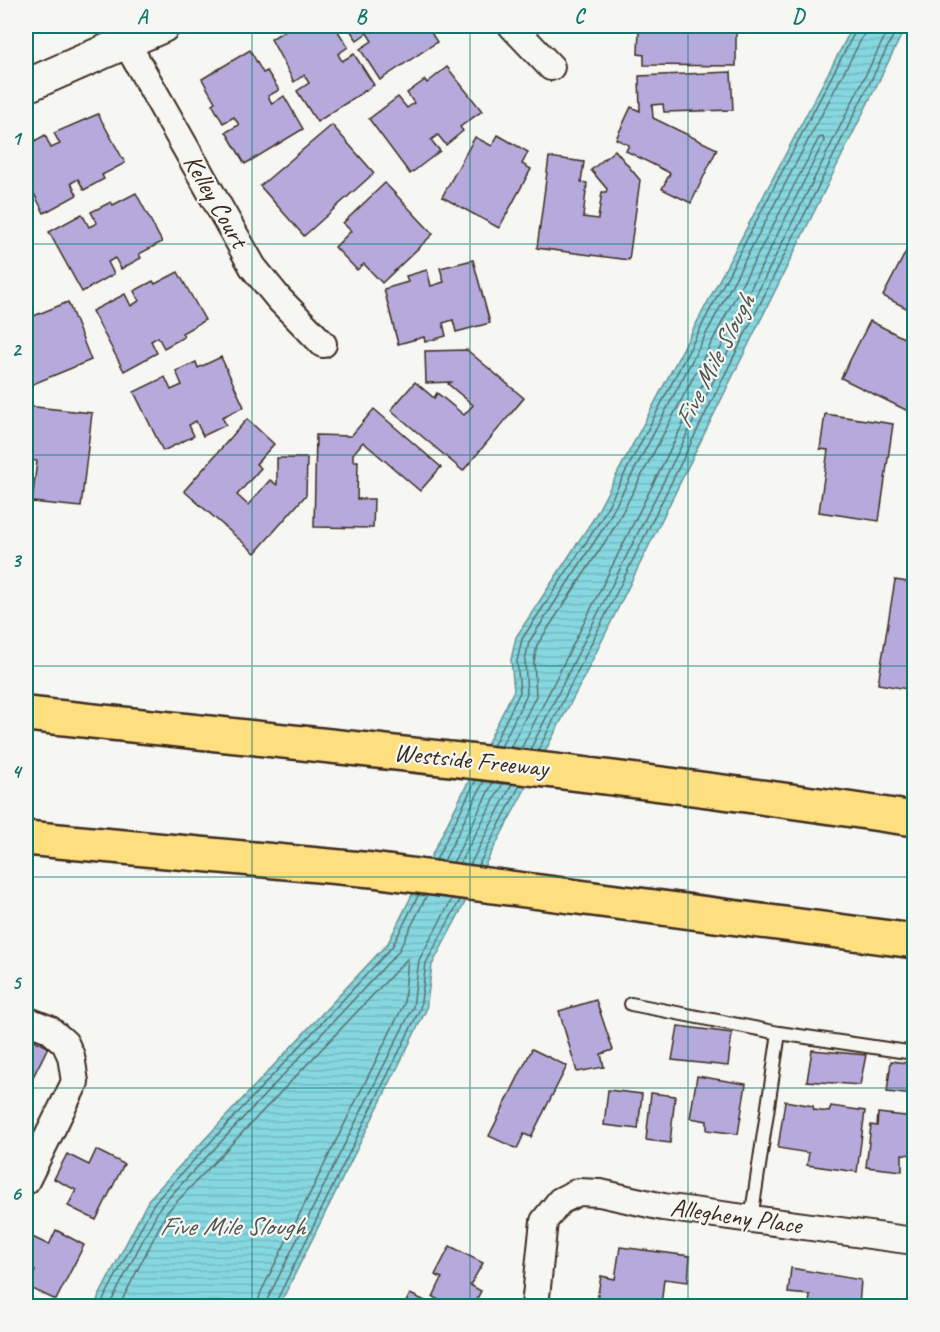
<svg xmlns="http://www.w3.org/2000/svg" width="940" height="1332" font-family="Caveat,sans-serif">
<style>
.water{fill:url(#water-rules);stroke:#689292;stroke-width:1.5}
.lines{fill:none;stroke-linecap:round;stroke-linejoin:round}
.shore{stroke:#596f6c;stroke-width:1.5}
.building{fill:#b5aadb;stroke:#3b2a1e;stroke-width:1.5}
.service-casing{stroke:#3b2a1e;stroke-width:16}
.minor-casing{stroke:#3b2a1e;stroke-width:30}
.tertiary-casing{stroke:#3b2a1e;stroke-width:36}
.motorway-casing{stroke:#3b2a1e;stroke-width:38}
.service{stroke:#f6f6f2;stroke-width:12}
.minor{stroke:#f6f6f2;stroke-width:26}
.tertiary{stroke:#f6f6f2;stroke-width:32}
.motorway{stroke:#fedf80;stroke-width:33}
.grid{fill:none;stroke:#0f766e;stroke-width:1.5;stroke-opacity:0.55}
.labels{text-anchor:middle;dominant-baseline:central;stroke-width:4.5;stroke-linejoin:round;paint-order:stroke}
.street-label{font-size:26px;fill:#3b2a1e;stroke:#f6f6f2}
.water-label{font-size:27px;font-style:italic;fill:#4e554e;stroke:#f6f6f2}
.neatline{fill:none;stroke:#0f766e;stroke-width:2}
.grid-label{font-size:20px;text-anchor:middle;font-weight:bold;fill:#0f766e}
</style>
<defs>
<pattern id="water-rules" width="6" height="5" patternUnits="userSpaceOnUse" patternTransform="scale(1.5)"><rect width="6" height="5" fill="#86d7e0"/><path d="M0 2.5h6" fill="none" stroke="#75b9c0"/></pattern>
</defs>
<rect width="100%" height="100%" fill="#f6f6f2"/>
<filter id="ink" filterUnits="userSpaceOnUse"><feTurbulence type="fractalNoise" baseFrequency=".0167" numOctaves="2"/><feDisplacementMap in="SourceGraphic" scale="12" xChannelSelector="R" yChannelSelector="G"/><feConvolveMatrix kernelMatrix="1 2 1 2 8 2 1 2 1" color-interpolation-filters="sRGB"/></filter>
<g filter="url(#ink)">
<polygon class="water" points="853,26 904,26 903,32 579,687 432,965 426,1010 279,1306 94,1306 149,1199 388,943 514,690 511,660 516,637 594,518"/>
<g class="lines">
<g class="shore">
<polyline points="493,746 520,692 517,661 522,639 600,521 858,26"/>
<polyline points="501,747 527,694 525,661 529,642 606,524 864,34 865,26"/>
<polyline points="510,748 536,696 534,662 537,645 614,528 819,138 823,137 824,141 521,749"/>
<polyline points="530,750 890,26"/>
<polyline points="538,751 898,26"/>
<polyline points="436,860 476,780"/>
<polyline points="444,861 484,781"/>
<polyline points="453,863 493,782"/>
<polyline points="460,863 503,783"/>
<polyline points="470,865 512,784"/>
<polyline points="478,866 520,785"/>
<polyline points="100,1306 154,1203 392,947 419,894"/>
<polyline points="109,1306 160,1207 398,952 427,895"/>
<polyline points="119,1306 167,1212 408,958 404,1004 260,1294 258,1306"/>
<polyline points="267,1306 268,1298 413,1007 419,960 452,899"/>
<polyline points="274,1306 420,1009 426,963 460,900"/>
</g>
</g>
<g class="building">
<polygon points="292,26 329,26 332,31 336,28 348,47 338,54 342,61 354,54 374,85 317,122 297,91 309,83 304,75 294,82 271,39"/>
<polygon points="347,26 427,26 437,42 380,80 360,49 372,41 367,33 357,40"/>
<polygon points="664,26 736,26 736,66 644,65 644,55 638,54 639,28 664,29"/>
<polygon points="250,50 263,73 267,71 279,90 268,96 272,104 284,96 303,129 245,164 226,132 239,125 234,117 223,123 212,104 215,102 202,79"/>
<polygon points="447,67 482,111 460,127 463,131 446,145 438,135 431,140 440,151 410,174 369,119 398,97 407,108 414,103 407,93 425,80 427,83"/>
<polygon points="731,72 733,110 664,112 663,104 652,105 653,118 717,149 691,203 662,189 670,173 626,151 629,145 616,139 631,107 640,111 639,76"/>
<polygon points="98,114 125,163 102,175 104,179 84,190 78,179 71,183 77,195 44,213 26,178 26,146 45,135 51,148 60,144 54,133"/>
<polygon points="332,125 374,173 304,236 260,186"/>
<polygon points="498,135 528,152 522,164 531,169 499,228 442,197 475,137 492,146"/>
<polygon points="615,150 640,180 629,260 537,248 549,157 584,162 581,182 587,183 583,217 598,219 602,192 606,192 607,189 591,170"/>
<polygon points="385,183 433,234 382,283 364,264 357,270 335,247 351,231 343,223"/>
<polygon points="136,193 162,242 139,254 141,258 121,269 115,258 108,262 114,274 82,292 49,232 82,214 89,227 97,223 91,212 111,202 113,205"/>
<polygon points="912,240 914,241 914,312 883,296"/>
<polygon points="473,260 490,323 456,332 453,320 443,323 446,336 425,342 424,337 398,344 384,289 408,282 406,276 427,270 431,286 444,282 440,268"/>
<polygon points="26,268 32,290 26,292"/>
<polygon points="178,272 205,320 182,333 184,337 164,348 158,337 151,341 157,353 124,371 92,311 125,294 131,306 139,301 134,291 153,281 155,284"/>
<polygon points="68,302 91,360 26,387 26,319"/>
<polygon points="870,321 914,343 914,414 841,378"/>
<polygon points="467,350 524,398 463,471 391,410 415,382 434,398 437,393 464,415 473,405 448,384 451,382 426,383 425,351"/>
<polygon points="221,357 244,407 222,417 226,425 203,436 196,421 189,425 194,436 163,451 134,392 165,377 171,390 182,385 176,371 196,362 198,368"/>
<polygon points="26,406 92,413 81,507 32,502 37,461 26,459"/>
<polygon points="374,409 441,467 420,491 363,442 353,454 353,461 358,461 357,499 374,499 373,528 314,527 316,435 351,436"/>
<polygon points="825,414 893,424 879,521 819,512 828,450 820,449"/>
<polygon points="247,419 274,444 256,464 261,468 237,495 248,505 270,480 277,485 277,458 307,458 306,495 255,553 184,491"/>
<polygon points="26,508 31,562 26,563"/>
<polygon points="895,580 914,583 914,677 909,677 907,689 878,684"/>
<polygon points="596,1000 613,1050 601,1054 604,1067 577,1072 559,1011"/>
<polygon points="678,1026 732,1033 728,1066 672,1060"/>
<polygon points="26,1036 48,1047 26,1091"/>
<polygon points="532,1049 567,1066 531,1137 524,1134 517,1149 489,1136"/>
<polygon points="812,1050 866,1055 860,1085 807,1081"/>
<polygon points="891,1061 914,1064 914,1095 887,1092"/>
<polygon points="697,1076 746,1084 738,1134 707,1130 707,1121 690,1118"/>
<polygon points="608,1090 642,1094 638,1129 604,1125"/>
<polygon points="651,1093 675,1096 670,1143 646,1140"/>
<polygon points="785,1101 813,1106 814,1110 829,1112 831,1106 865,1111 857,1172 807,1165 809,1153 778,1148"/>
<polygon points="878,1113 914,1117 914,1155 902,1154 902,1171 866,1167 871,1125 877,1126"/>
<polygon points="96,1150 124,1164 96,1220 68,1206 76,1190 54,1179 67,1154 89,1165"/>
<polygon points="56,1230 84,1245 56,1300 28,1287 35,1271 26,1266 26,1234 49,1245"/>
<polygon points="450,1246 483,1263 470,1285 481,1291 473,1306 442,1306 444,1303 433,1297 442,1278 435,1275"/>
<polygon points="620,1247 690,1256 688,1282 664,1279 661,1306 596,1306 601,1276 615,1279"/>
<polygon points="791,1268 861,1280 859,1306 809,1306 810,1295 788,1293"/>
<polygon points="410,1294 436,1306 404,1306"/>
</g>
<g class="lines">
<defs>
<g id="service">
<polyline points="631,1004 779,1033 914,1053"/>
<polyline points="751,1219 779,1033"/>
</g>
<g id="minor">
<polyline points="512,26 551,67"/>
<polyline points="127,44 253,267 279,299 323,344"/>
<polyline points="26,1020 49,1029 65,1043 71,1056 75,1082 26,1181"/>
<polyline points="535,1306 544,1221 560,1201 578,1192 600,1193 663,1207 914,1241"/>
</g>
<polyline id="tertiary" points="26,86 163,26"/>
<g id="motorway">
<path d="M 26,714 C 323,745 619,774 914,819"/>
<polyline points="26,838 372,870 914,941"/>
</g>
</defs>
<use href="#service" class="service-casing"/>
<use href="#minor" class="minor-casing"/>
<use href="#tertiary" class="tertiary-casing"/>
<use href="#motorway" class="motorway-casing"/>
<use href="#service" class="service"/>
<use href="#minor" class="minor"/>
<use href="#tertiary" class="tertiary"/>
<use href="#motorway" class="motorway"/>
</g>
</g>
<path class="grid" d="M 252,26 L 252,1306M 470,26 L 470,1306M 688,26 L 688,1306M 26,244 L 914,244M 26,455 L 914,455M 26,666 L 914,666M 26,877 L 914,877M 26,1088 L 914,1088"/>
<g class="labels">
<g class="street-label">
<text transform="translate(216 201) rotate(60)">Kelley Court</text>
<text transform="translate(471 760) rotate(6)">Westside Freeway</text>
<text transform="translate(736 1216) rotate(8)">Allegheny Place</text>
</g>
<g class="water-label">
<text transform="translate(714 361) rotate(-63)">Five Mile Slough</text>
<text x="232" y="1226">Five Mile Slough</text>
</g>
</g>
<rect width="940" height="1332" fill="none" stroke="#f6f6f2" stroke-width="66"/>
<rect x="33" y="33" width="874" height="1266" class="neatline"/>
<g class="grid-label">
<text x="142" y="23">A</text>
<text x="361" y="23">B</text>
<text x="579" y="23">C</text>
<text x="798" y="23">D</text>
<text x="16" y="145">1</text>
<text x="16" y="356">2</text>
<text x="16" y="567">3</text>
<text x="16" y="778">4</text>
<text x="16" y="989">5</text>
<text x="16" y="1200">6</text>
</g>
</svg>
